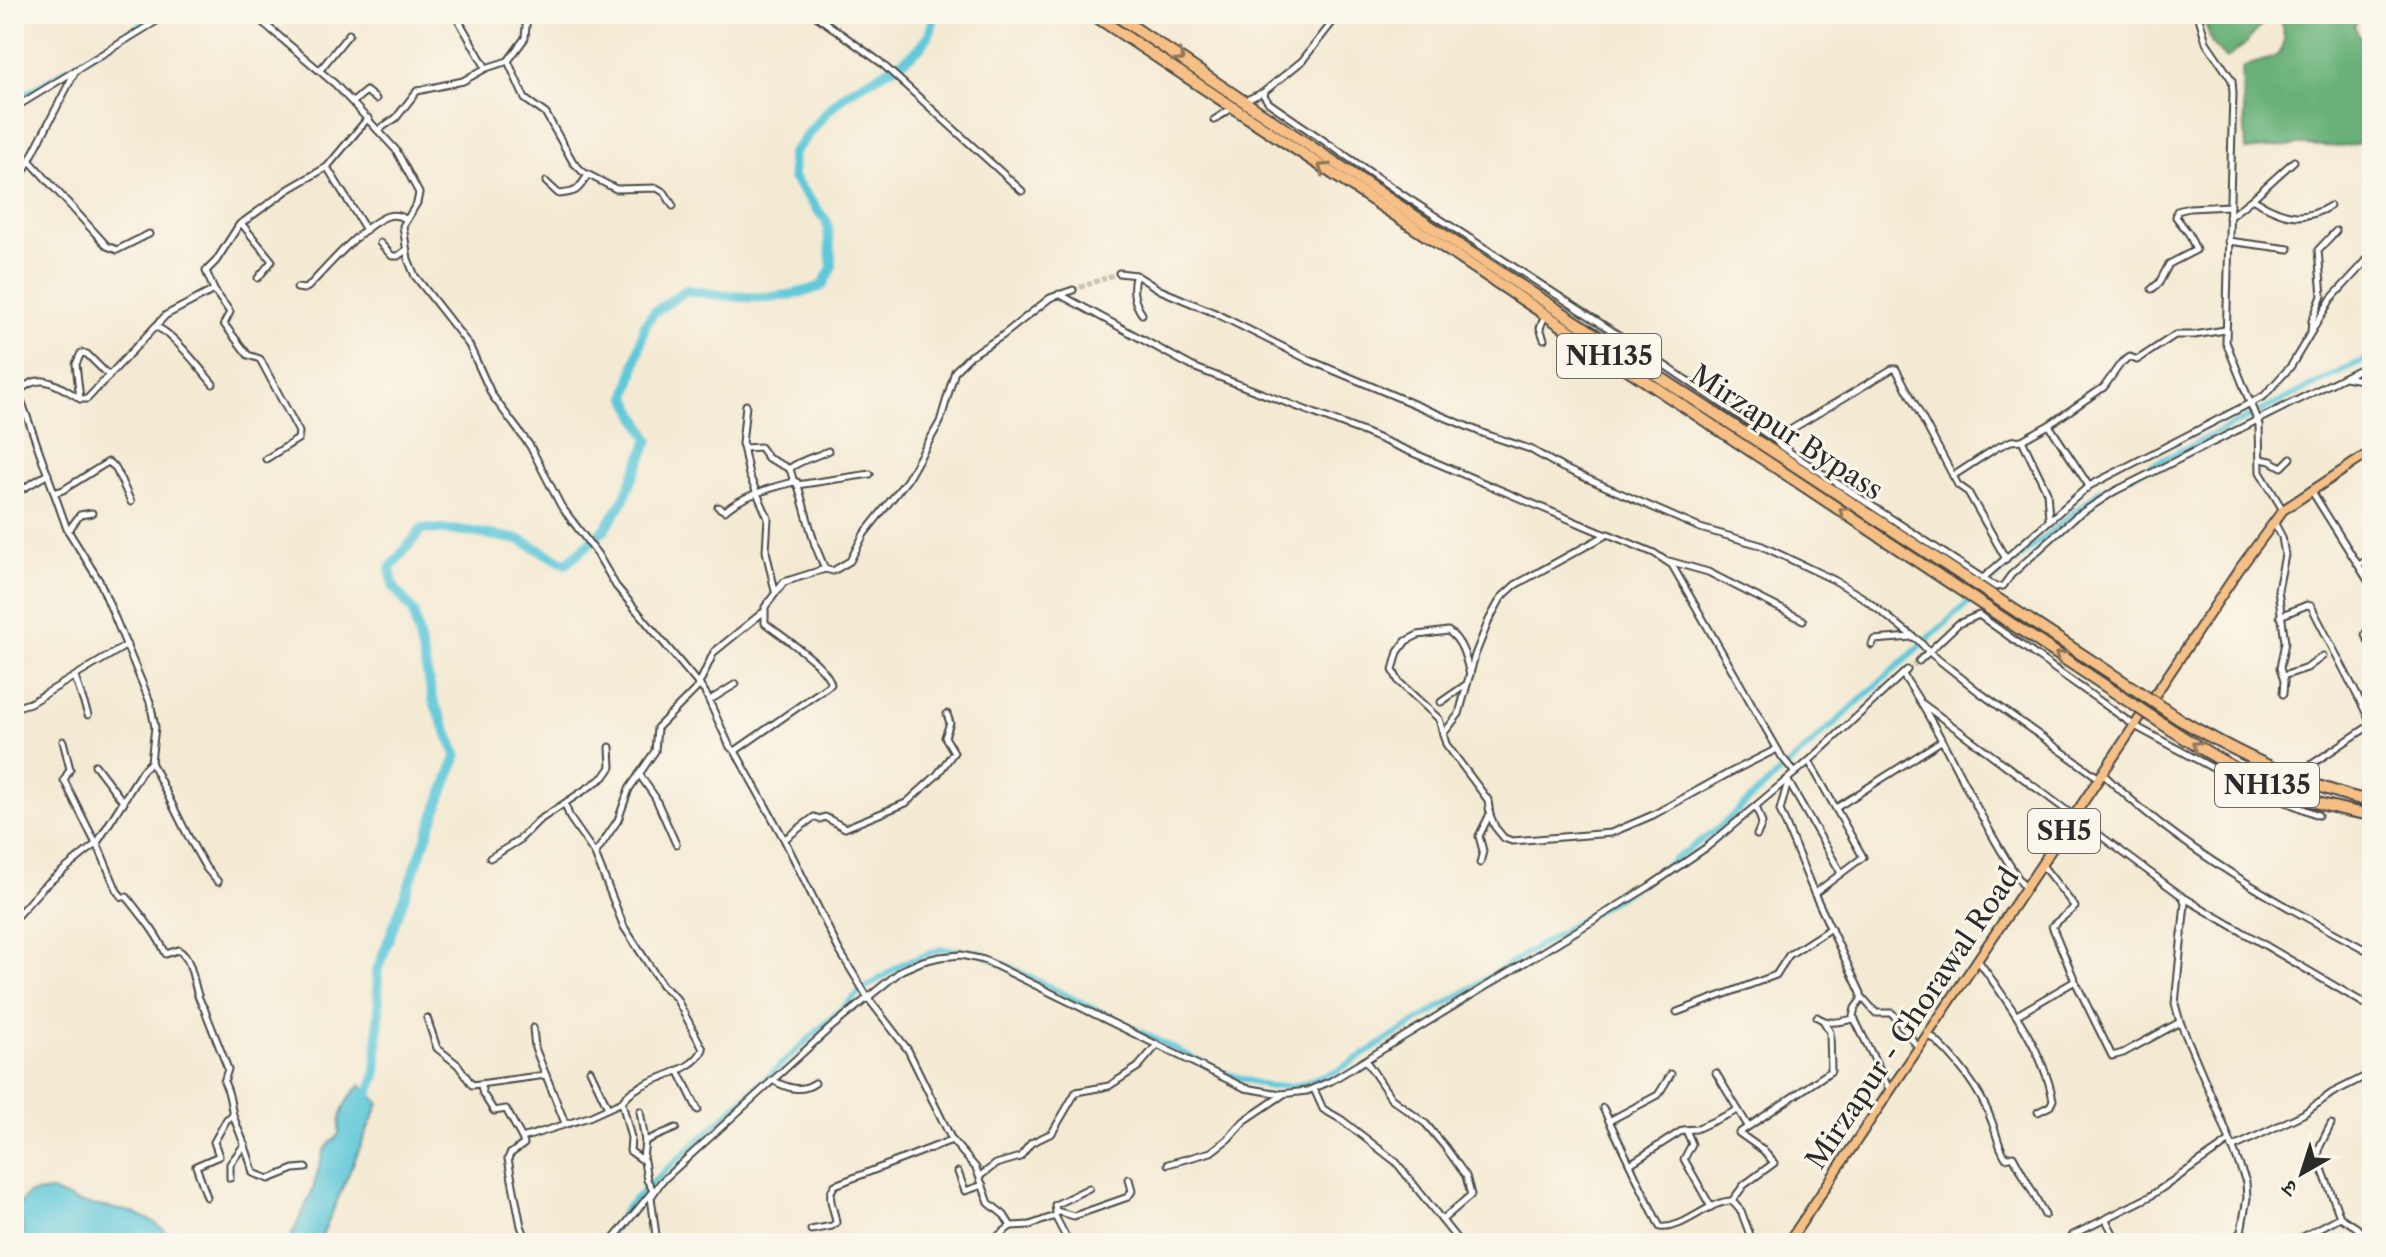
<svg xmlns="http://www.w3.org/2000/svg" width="2386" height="1257" font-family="'Libre Caslon Text','Noto Serif Devanagari',serif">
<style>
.forest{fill:#67b178;stroke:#496e52;stroke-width:2}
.water{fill:#5ec8d9;stroke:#447a82;stroke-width:2}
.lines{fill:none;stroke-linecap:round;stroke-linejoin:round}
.canal{stroke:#5ec8d9;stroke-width:6}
.river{stroke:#5ec8d9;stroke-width:10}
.street-tunnel{stroke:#ccc4b1;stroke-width:5;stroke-dasharray:5 2.5;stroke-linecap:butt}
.street-casing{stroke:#494844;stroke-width:9}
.primary-casing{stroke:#494844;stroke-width:12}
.highway-casing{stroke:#494844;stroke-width:14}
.street{stroke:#fff;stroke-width:5}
.primary{stroke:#f5bf86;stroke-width:8}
.highway{stroke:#f5bf86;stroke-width:10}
.highway-bridge-casing{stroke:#494844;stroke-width:14;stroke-linecap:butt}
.highway-bridge{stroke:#f5bf86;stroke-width:10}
.oneway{stroke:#907558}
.labels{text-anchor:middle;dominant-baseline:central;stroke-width:6;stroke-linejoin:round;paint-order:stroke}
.shield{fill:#fbf7ec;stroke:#696865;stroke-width:2}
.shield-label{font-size:26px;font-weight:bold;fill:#2b2b2b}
.street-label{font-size:28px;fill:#2b2b2b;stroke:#fbf7ec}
</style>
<rect width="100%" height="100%" fill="#fbf7ec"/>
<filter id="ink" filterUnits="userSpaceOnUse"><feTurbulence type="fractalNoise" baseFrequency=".0125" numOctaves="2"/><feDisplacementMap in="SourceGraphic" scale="16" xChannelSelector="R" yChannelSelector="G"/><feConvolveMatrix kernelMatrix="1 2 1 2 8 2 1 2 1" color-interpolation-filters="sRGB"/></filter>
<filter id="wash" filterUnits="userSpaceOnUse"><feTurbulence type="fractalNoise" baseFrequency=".006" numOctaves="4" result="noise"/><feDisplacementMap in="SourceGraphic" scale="32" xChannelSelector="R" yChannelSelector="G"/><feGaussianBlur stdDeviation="1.8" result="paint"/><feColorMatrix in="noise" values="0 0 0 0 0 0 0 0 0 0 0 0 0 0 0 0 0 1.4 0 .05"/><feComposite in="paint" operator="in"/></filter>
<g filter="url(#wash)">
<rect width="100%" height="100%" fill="#f4ead3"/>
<g class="forest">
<polygon points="2202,14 2272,14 2244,45 2226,59 2212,44"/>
<path d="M 2273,14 L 2363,14 L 2354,26 L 2372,59 L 2372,136 C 2351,153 2322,144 2298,145 C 2281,146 2263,148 2246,150 L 2242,69 C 2256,58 2286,64 2284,37 C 2283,27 2281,20 2273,14 Z"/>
</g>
<g class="water">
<path d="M 361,1085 L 379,1103 L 319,1243 L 288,1243 L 312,1192 L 324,1150 L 339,1134 C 339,1112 345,1100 361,1085 Z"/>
<polygon points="51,1191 77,1202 131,1212 152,1221 182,1243 20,1243 24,1228 16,1209 28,1194"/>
</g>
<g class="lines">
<g class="canal">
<polyline points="14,101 159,14"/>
<polyline points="605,1243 626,1207 861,991 902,964 941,949 979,952 1219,1071 1269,1087 1298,1085 1337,1071 1647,879 1716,830 2000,574 2098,492 2372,356"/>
</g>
<path class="river" d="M 364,1106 L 376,1075 L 379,1007 L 377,971 L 457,755 L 433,700 L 413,611 L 393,586 L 390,568 L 422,529 L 466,531 L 521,540 L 566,564 L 605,529 L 622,503 L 649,440 L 627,397 L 645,325 L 654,312 L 687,290 C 733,298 778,303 822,286 L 832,267 L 827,222 L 793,178 L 792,154 C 807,137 820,117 837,102 C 864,74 935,62 933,14"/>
</g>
</g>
<g filter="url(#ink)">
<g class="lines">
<g class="street-tunnel">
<polyline points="1073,290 1119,273"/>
<polyline points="1907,670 1919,661"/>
</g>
<defs>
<g id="street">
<polyline points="253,14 335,84 396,150 419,193 417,203 403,226 408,259 415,276 469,345 492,395 530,446 561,506 598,555 616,586 705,692 730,747 735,751 784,839 839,950 868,998 908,1050 952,1140 976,1168 989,1203 1004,1215 1011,1226 1030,1225 1055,1216 1069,1243"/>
<polyline points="455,14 486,68"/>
<polyline points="1339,14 1302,61 1265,91 1264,96 1269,103 1400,193 1651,356 1775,440"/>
<polyline points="2198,14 2206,42 2232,80 2233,93 2226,342 2259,425 2260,472 2283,510"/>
<polyline points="815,15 880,62 1022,191"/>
<polyline points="508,61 525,99 546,114 573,162 583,172 616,189 657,188 665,193 673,206"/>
<polyline points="320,70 349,34"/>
<polyline points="1244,101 1264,92"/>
<polyline points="353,102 366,91 376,99"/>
<polyline points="14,108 168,14"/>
<polyline points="1214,120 1232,108"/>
<polyline points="378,130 396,118 417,91 463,81 486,68 508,61 525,38 527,14"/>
<polyline points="29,160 107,246 117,250 149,234"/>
<polyline points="327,167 366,230"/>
<path d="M 546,182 L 559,194 C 578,192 577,191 588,175"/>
<polyline points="14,190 76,70"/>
<polyline points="2252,199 2294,161"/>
<path d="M 2229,217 L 2252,199 C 2280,215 2301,224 2330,206"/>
<polyline points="241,223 272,261 258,278"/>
<polyline points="2228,241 2289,249"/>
<polyline points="380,243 392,256 398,256 406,250"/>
<polyline points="1119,273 1136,275 1160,290 1215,313 1309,360 1485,434 1530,449 1563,468 1700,528 1760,545 1834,580 1862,597 1919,641 1929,652 1979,692 2099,778"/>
<path d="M 1136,275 C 1131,288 1134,303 1142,314"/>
<path d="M 297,288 L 304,289 L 308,287 C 326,268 365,223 388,216 C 395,214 400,216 406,219"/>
<polyline points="2152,289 2159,283 2169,264 2196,250 2189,234 2176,217 2177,211 2189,208 2230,206"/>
<polyline points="1059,294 1193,367 1366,433 1604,534"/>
<path d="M 155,327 C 171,330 201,370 213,384"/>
<polyline points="2311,332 2312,321 2322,296 2318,250 2336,231"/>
<polyline points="1544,339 1540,328 1545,315"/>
<polyline points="2345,377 2372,382"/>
<polyline points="14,380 67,529 100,582 150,702 155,727 151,762 142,771 97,843 43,887 14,919"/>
<path d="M 18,392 C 41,370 57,385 81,399 L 87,399 L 166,315 L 214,290"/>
<polyline points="80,399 76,364 81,353 87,354 109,376"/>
<polyline points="746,405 742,444 745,448 760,447 768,458 790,469 794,482 797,482 815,545 825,569"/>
<polyline points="14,421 26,414"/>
<polyline points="2049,425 2089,486"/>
<polyline points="2022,440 2047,492 2049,518"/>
<polyline points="743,446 749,475 768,518 766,551 775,591"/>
<polyline points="266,459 298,439 299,432 260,359 248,355 224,324 230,312 214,290 206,271 216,261 239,225 289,189 327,167 368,118"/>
<polyline points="2261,459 2271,461 2282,467 2291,458"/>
<path d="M 789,469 C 800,460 815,457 828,451"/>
<polyline points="1953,476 1996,448 2011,441 2022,440 2049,425 2104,387 2121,363 2130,357 2137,360 2175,335 2194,335 2225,330"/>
<polyline points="797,485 870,474"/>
<polyline points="2311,490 2372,587"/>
<polyline points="54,493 63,490 108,462 115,467 131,502"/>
<polyline points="14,494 48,474"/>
<path d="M 718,507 L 725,511 C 741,496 773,487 794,482"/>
<polyline points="2274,522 2282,537 2285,555 2278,590 2285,642 2280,668 2284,681 2283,694"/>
<polyline points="68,531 80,515 92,513"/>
<polyline points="2006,559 1968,492 1958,485 1896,369 1892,369 1775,439 1779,445 1996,587 2003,586 2011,575 2075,517 2115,491 2372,363"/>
<polyline points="1669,561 1708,572 1803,620"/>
<polyline points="2359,565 2372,557"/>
<polyline points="1982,579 2089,486 2264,396 2291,366 2331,299 2366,261 2372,247"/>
<polyline points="2280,616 2307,605 2311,606 2372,724"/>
<polyline points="2372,621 2365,635 2372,648"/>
<polyline points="1872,645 1874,640 1912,637"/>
<polyline points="1919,661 1958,624 1979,615 2135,726 2244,785 2318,815"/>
<path d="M 1470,675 C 1466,659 1463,641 1448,631 L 1418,635 L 1406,641 L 1398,652 L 1393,670 L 1399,682 L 1439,719 L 1446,744 L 1488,800 L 1490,815 L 1495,827 L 1504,838 L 1512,841 L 1611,833 L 1653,815 L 1729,773 L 1777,749"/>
<path d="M 1903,675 C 1949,743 1978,821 2025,888"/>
<polyline points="2283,676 2307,668 2323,656"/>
<polyline points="75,677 88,715"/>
<polyline points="699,684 714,652 762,613"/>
<polyline points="710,700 736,684"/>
<polyline points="1441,702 1467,684"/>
<polyline points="14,704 20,706 30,703 127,645"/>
<polyline points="1923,704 2183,897 2185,903 2175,1004 2180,1022 2223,1123 2246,1182 2247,1198 2241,1232 2257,1243"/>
<polyline points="1443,734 1459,714 1475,655 1489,620 1501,598 1515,585 1608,534 1654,553 1672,565 1782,757 1795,773"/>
<polyline points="63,741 70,769 64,780 96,844"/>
<path d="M 735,751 L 831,684 C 826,664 782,637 765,623 L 765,607 L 784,582 L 825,569 L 833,571 L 850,561 L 864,534 L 907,480 L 940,422 L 955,371 L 970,356 L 1002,336 L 1050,298 L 1073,290"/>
<polyline points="1809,761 1863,857 1815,893"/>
<polyline points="151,762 189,838 206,868 218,882"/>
<polyline points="95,765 124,803"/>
<polyline points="2309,766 2372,724"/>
<polyline points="639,774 655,797 676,844"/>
<path d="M 2103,774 C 2180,849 2277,903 2372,953"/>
<polyline points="1788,781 1841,873"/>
<polyline points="1788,782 1780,810 1814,893 1861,993 1861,1000 1855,1008 1853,1016 1889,1089"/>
<polyline points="565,804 570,818 595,854"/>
<polyline points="1756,806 1762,823 1757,835"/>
<polyline points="1836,808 1941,741"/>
<polyline points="785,839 814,817 820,819 825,817 845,828 906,803 937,775 954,752 945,737 950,723 947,714"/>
<path d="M 97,843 L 117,891 L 122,897 L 127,897 C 141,915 156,932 166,954 L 178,950 C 196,960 192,993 204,1008 L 228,1069 L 224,1082 C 231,1094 230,1106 234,1118 C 241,1137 249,1153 253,1173 L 269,1179 L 294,1169 L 306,1168"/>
<polyline points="490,858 518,841 538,821 604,777 611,767 610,747"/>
<polyline points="1480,863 1483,851 1479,836 1489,816"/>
<polyline points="2183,897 2372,1008"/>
<path d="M 1977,959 C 2007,1001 2043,1048 2053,1100 L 2050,1106 L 2038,1112"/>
<polyline points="2075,981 2112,1056 2123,1053 2180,1022"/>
<polyline points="1862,997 1876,1013 1892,1013 1918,1047"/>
<polyline points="1677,1012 1776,975 1789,955 1831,928"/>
<polyline points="2017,1015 2075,981 2052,926 2075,907 2042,865"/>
<path d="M 1817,1017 C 1831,1026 1840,1021 1855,1019"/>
<polyline points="427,1018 437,1048 458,1065 472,1085 546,1075"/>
<polyline points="533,1028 535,1048 565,1123"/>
<path d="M 1928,1034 C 1954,1055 1981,1090 1992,1122 C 1997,1135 1998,1146 2006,1158 L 2013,1156 L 2045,1215"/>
<polyline points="1366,1061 1391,1098 1426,1124 1446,1148 1466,1176 1471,1195 1442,1220"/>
<polyline points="590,1070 608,1108"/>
<polyline points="678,1070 698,1110"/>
<polyline points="1716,1073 1748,1126"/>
<path d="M 772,1080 C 787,1088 801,1093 815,1083"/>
<polyline points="481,1086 483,1094 494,1111 506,1109 522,1138"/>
<polyline points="1314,1089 1323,1109 1342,1120 1396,1162 1460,1243"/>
<path d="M 622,1102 C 638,1076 692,1077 703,1049 L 676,998 L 662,985 L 624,927 L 595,854 L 618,820 L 629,789 L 655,751 L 657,728 L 700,685"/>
<path d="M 1603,1108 L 1660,1227 C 1684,1230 1707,1201 1732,1201 L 1741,1211 L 1753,1243"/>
<polyline points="640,1111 645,1141 643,1158"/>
<polyline points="1609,1121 1658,1095 1671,1074"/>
<polyline points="2331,1124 2320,1146 2318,1158 2340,1217"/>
<polyline points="1686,1130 1692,1144 1684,1159 1711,1207"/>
<polyline points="645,1141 676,1128"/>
<polyline points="2232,1148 2303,1114 2332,1093 2372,1073"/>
<polyline points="1168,1164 1211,1152 1228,1139 1244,1121 1284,1094"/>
<polyline points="1630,1164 1683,1130 1696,1129 1738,1110"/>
<polyline points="958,1172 965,1191 983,1185"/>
<polyline points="980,1176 996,1164 1020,1157 1031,1143 1052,1133 1076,1092 1109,1086 1138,1067 1157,1045"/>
<polyline points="230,1178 230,1164 245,1144"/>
<polyline points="207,1197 196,1166 219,1156 214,1142 227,1119 233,1115"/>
<polyline points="1732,1201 1744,1185 1774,1163 1763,1150 1739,1133 1831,1071 1830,1032 1824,1022"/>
<polyline points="1056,1211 1074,1216 1128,1197 1132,1191 1129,1179"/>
<polyline points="1056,1213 1055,1205 1089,1188"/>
<polyline points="2106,1220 2118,1243"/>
<path d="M 811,1230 L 832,1226 L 836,1223 C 835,1209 825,1197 835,1185 L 952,1140"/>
<polyline points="528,1243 521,1226 508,1159 510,1154 524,1144 522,1138 589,1117 622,1102 631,1138 630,1151 644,1161 647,1180 653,1190"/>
<polyline points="610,1243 651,1193"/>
<polyline points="657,1243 651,1197 661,1182 829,1029 902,970 923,961 940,957 961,955 984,960 1245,1088 1281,1094 1307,1091 1331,1081 1650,886 1707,847 1809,761 1907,670"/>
<polyline points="1001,1243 999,1235 1011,1226"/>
<polyline points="2068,1243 2073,1235 2149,1197 2230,1141"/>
<polyline points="2230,1243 2241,1232"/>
<polyline points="2292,1243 2340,1217 2356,1227 2372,1243"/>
</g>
<polyline id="primary" points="1788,1243 2240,568 2283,510 2372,451"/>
<g id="highway">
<polyline points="1092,14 2125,699"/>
<polyline points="1114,14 1392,201 2133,688"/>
<path d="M 2179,719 C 2241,755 2302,785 2372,802"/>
<path d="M 2172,730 C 2238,773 2293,803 2372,815"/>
</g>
</defs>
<use href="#street" class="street-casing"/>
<use href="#primary" class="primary-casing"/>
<use href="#highway" class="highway-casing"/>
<use href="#street" class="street"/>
<use href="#primary" class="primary"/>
<use href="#highway" class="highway"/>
<defs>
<g id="highway-bridge">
<polyline points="2133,688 2179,719"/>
<polyline points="2125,699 2172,730"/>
</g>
</defs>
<use href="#highway-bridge" class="highway-bridge-casing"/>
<use href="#highway-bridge" class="highway-bridge"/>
</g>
<defs><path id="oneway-chevron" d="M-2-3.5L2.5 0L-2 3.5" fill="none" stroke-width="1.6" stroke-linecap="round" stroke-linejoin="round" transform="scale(2)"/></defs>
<g class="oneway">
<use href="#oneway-chevron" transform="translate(1179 57) rotate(34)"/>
<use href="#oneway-chevron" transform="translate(1323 168) rotate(-146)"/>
<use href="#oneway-chevron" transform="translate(1844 512) rotate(-146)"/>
<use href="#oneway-chevron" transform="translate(2060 656) rotate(-146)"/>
<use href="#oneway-chevron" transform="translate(2197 746) rotate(-148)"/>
</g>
</g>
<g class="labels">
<g class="shield">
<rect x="1557" y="334" width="104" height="44" rx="6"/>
<rect x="2215" y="763" width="104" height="44" rx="6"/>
<rect x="2028" y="809" width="72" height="44" rx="6"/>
</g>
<g class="shield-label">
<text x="1609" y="356">NH135</text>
<text x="2267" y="785">NH135</text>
<text x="2064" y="831">SH5</text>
</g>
<g class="street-label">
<text transform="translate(1787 432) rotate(33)">Mirzapur Bypass</text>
<text transform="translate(1912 1018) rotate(-56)">Mirzapur - Ghorawal Road</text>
</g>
</g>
<rect width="2386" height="1257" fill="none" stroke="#fbf7ec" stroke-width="48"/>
<g transform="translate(2302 1173) rotate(219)" stroke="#fbf7ec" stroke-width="6" paint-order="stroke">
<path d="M0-6L14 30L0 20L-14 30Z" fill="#2b2b2b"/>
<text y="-12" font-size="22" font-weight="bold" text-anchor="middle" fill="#2b2b2b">उ</text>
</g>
</svg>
